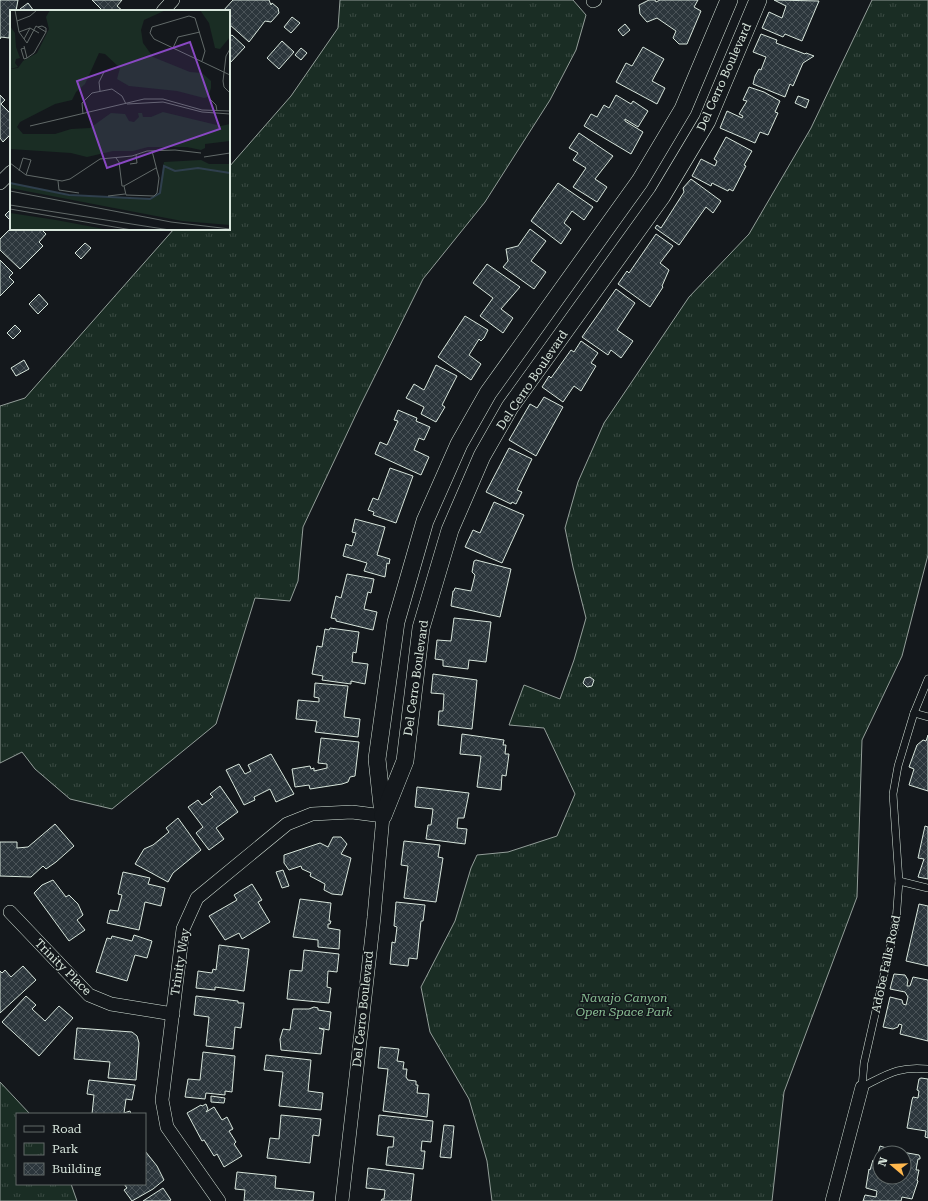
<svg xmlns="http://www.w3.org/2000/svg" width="928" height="1201" font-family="'Roboto Serif',serif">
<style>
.park{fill:url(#park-tufts);stroke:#939e99}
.building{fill:url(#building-cross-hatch);stroke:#d8e6dc}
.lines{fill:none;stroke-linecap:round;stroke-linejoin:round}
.service-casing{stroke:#d8e6dc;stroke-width:8}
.minor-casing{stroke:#d8e6dc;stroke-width:14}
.tertiary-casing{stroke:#d8e6dc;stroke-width:18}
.service{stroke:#14181c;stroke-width:7}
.minor{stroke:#14181c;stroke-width:13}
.tertiary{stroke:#14181c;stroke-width:17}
.labels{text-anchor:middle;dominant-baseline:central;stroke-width:3;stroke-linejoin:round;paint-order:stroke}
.street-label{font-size:12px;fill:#d8e6dc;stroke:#14181c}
.park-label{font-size:12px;font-style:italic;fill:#8ac095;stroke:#14181c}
.inset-river{fill:none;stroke:#2f3f4d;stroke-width:2}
.inset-road{fill:none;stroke:#626a69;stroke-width:1}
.view{fill:#8948c3;fill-opacity:0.15;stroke:#8948c3;stroke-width:2}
.inset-edge{fill:none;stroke:#d8e6dc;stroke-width:2}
</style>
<defs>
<pattern id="park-tufts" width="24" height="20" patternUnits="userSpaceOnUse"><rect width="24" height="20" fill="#1a2d24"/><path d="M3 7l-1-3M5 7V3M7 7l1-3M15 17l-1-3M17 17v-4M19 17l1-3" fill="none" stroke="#3b4b43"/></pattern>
<pattern id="building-cross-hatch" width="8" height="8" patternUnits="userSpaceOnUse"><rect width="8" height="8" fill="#2c363c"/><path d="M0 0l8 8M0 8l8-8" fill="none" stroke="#4a5358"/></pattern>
</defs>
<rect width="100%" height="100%" fill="#14181c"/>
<g class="park">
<polygon points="340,0 573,0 586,15 576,50 550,100 485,202 423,279 360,406 303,527 298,581 290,601 255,598 216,724 112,809 70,799 35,769 22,752 0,763 0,406 25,398 174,229 229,229 229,167 291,96 338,28"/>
<polygon points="872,0 928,0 928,555 902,656 862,740 857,897 784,1092 772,1201 492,1201 487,1161 469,1099 430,1032 421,987 455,921 471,868 477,855 508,852 557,836 575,794 544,728 509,725 524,685 560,699 574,660 586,618 573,567 565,528 578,482 604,423 689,297 749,234 811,128"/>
<polygon points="0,1082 30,1114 17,1114 17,1184 71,1184 77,1201 0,1201"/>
</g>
<g class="building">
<polygon points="0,0 18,0 16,11 11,11 9,38 1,37 0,39"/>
<polygon points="92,0 122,0 117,6 123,11 99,11 101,9"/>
<polygon points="233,0 269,0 271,5 272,3 278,8 279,13 271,22 265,21 249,42 229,24 229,11 223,11"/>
<polygon points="649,0 655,0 656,2 660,0 698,0 694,7 701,11 687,44 679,44 673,38 676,31 657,18 647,22 640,14 639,5"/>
<polygon points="774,0 819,1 802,41 785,34 783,37 762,28 769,12 782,18 786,6"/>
<polygon points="28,3 34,11 21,11 20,9"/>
<polygon points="292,17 300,23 291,33 284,27"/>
<polygon points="625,24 630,30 623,36 618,30"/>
<polygon points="761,34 777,40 776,43 805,54 806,53 814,56 803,63 793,86 790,84 785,97 753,84 755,76 759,69 761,70 766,57 753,52"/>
<polygon points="232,35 245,47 229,64 229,37"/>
<polygon points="282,41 294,52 279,69 267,58"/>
<polygon points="643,47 664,59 652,81 665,88 657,104 616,82 626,63 632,66"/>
<polygon points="301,48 307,53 301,60 295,55"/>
<polygon points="749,87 764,92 780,101 775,112 778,113 768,135 760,132 755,143 720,128 727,111 742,118 743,116 739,114 747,101 743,100"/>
<polygon points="0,95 5,100 1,104 9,112 11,110 11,134 3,142 0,138"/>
<polygon points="616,95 631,104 633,101 648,111 638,127 625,119 625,121 643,132 631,154 584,126 591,114 597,117 604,105 609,108"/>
<polygon points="798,96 809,100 806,108 795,103"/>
<polygon points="579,133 613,156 595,179 607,187 597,202 573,187 586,168 573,160 578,153 569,148"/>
<polygon points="726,137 752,151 744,165 746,166 733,191 729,189 728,191 712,183 711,186 692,176 701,159 715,166 717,161 714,159"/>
<polygon points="691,179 721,201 713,213 706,207 679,245 655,228 657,225 661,228 684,192 683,188"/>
<polygon points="558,183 593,207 584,220 572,211 564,223 571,229 561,244 531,221"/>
<polygon points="11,209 11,221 5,215"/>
<polygon points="11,228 41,229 46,234 39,242 43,246 20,269 0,250 0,239"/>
<polygon points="530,229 546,241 531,261 546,272 534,289 503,267 508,261 506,249 518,246"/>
<polygon points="656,234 673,246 660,263 669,270 662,286 663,287 650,307 618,284 627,271 629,273"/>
<polygon points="85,243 91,248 81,259 75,253"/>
<polygon points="0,260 13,273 9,277 14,282 0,296"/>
<polygon points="487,264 520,287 501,309 513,318 503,333 480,316 493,298 473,283"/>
<polygon points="616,289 635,303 617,330 633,341 621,358 611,350 608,355 582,337"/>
<polygon points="39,294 48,304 38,314 29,304"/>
<polygon points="465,316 488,330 484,338 481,341 479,339 469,355 481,364 471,380 438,357"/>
<polygon points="15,325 21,331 13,339 7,333"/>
<polygon points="581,341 598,353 591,363 596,366 581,391 574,386 563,402 542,387 549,376 551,378 571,350 574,352"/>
<polygon points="24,360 29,369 16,376 11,368"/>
<polygon points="436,365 457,376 442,405 445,407 436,422 421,414 424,407 406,398 414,384 424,390"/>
<polygon points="544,397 563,407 536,456 509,440 530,404 537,408"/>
<polygon points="398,410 417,418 416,421 430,427 424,440 419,438 414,450 429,457 421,475 375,454 380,442 387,445 398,421 394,420"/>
<polygon points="509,448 532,459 517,490 522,492 516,504 512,502 511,504 486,492"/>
<polygon points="390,468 413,476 396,523 373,515 374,512 368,510 373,498 378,500"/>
<polygon points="494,502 524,515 502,563 465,547 473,530 480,533"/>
<polygon points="355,519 385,527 377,555 390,559 389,564 387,563 385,577 364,571 367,563 343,556 346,544 352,546 356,533 352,532"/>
<polygon points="476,560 511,569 500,617 451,606 453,591 454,591 455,588 471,591 475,575 472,572 474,561"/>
<polygon points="347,574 374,579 371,593 368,592 364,609 377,612 373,630 336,621 336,619 331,618 336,596 341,598"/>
<polygon points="454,618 491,622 486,662 469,660 468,669 443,666 443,660 435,659 437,640 451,641"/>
<polygon points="330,628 359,632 356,653 353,652 352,662 368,664 365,684 351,681 351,684 322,680 323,676 312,674 317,646 322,647 325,629 329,630"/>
<polygon points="433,674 477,680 472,729 438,725 439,711 443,711 444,694 431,693"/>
<polygon points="590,677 594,680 592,686 587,687 583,683 585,678"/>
<polygon points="315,683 348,686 344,717 360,719 358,737 315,732 317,721 296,719 298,700 319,702 319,698 314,697"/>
<polygon points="462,734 504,740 503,745 506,745 505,754 509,754 506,776 502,775 501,790 477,787 481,756 460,754"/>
<polygon points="928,735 928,791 909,785 914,769 909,767 917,745 923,740 926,741"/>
<polygon points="321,738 359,742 355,776 350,777 348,782 342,784 310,789 309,785 295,787 292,769 310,766 311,769 314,768 314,771 327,768 327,764 318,763"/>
<polygon points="271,754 294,794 276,802 270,789 254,797 255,800 244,805 226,770 239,764 245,774 251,771 248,765"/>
<polygon points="220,786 238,812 216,828 224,839 209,850 196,833 203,827 188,807 198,800 202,805 213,797 210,794"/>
<polygon points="417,787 469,793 464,818 458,818 457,828 467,829 465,844 426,839 428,825 431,825 433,809 415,807"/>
<polygon points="178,818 201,850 173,873 168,882 135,864 144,849 153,845 169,832 166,828"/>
<polygon points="55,824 74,846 56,862 46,869 43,866 31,877 0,876 0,842 17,842 17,848 28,847"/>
<polygon points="925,826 928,827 928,879 918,877 924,859 918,858"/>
<polygon points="333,837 341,837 347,844 341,854 351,858 342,895 332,894 324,890 325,884 310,876 311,873 302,869 301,866 289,870 284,863 284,855 320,843 328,847"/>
<polygon points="404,841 440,845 438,857 443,858 436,902 404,898 408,866 401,865"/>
<polygon points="283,870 289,886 282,888 276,872"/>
<polygon points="123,872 150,878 148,884 165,888 161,906 145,902 139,930 107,923 110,910 118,911 122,895 118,894"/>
<polygon points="53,880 66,897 69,895 78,904 83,915 77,920 85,930 69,941 34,893 42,885"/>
<polygon points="252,884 262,900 258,902 270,922 242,939 239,933 225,940 209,916 237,900 234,895"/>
<polygon points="300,899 331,903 329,921 331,921 330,924 328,924 328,928 340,930 339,949 318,947 318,940 293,937"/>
<polygon points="396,902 425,905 423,921 421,921 417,959 409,958 408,966 390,964 392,942 395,943 397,927 394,926"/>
<polygon points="919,904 928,906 928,966 906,961"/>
<polygon points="134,935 152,941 147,958 135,955 127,981 96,972 107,938 111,939 112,936 132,941"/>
<polygon points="219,945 249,949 244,991 215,987 215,990 196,988 198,971 212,973 213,969 216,970"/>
<polygon points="304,950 339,954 337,972 328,971 327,987 331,988 329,1003 287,999 290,970 302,971"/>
<polygon points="23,966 36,980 0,1013 0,971 2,973 5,970 11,977"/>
<polygon points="894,974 905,975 908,980 907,986 910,986 913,977 928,980 928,1041 900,1034 902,1025 899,1024 898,1027 893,1029 883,1027 890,997 902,1000 903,1004 906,1005 908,997 905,992 890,989"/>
<polygon points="26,996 36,1005 32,1009 45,1021 59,1006 73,1018 39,1056 2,1022"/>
<polygon points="196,996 238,1001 238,1003 244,1003 241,1028 235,1027 233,1049 206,1046 209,1017 194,1015"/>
<polygon points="314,1007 318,1008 318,1010 331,1012 329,1030 319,1028 324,1030 321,1054 281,1050 280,1039 283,1029 290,1030 293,1009 309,1009"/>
<polygon points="77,1028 132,1032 137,1036 139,1043 136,1080 108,1078 110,1062 74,1059"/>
<polygon points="380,1047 399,1049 397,1061 404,1062 403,1069 407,1069 406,1077 408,1080 416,1081 416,1085 418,1085 417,1093 429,1094 427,1117 383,1111 388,1069 378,1068"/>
<polygon points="203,1052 235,1056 232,1092 225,1091 225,1095 206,1093 205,1099 185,1097 188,1079 200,1080"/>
<polygon points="266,1055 311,1060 308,1091 323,1093 321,1110 279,1106 283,1072 264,1070"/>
<polygon points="921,1078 928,1079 928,1138 925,1137 926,1131 907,1128 912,1100 913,1097 918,1098 919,1091 917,1090 919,1079"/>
<polygon points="89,1080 135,1085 132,1100 126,1099 124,1113 130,1111 131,1114 92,1114 94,1095 87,1094"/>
<polygon points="211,1096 225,1098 224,1103 211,1102"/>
<polygon points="206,1104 208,1109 206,1112 214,1107 222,1120 227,1117 233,1129 229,1131 236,1142 234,1144 242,1156 224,1167 217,1154 214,1156 204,1140 202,1141 187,1113 201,1105 202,1106"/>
<polygon points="281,1115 321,1119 319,1136 313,1135 310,1163 267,1158 270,1138 279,1139"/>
<polygon points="379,1115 433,1121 431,1142 422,1141 421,1151 425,1151 423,1169 386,1165 388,1147 393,1147 394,1137 377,1135"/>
<polygon points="444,1125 454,1126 451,1158 440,1157"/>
<polygon points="880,1146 896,1151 895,1153 880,1153 880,1177 904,1177 904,1153 902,1152 919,1155 920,1157 920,1159 918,1159 916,1170 919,1170 917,1180 918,1181 912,1199 902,1197 901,1201 863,1201 865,1195 876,1197 877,1191 866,1188 866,1187 869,1169 870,1170 873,1160 876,1161"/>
<polygon points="145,1151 157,1166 164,1180 153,1189 132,1201 124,1190 127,1188 124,1184 145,1184"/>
<polygon points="368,1168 414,1174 411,1201 381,1201 382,1199 384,1199 385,1190 366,1188"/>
<polygon points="237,1172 276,1176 275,1188 314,1192 313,1201 244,1201 245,1190 235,1189"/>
<polygon points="163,1188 171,1200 169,1201 143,1201"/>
</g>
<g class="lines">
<defs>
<g id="service">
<polyline points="914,713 928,717"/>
<polyline points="899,881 928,888"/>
<polyline points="862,1087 864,1063 896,922 899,881 893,794 898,766 914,713 928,679"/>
<path d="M 862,1087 C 888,1074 898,1066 928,1069"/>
</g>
<g id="minor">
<polyline points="593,1 595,0"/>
<polyline points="163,11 173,0"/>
<polyline points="0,183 11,172"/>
<polyline points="10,912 89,995 111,1004 173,1014"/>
<polyline points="219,1201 167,1127 162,1100 183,929 197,898 287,824 312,814 352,812 383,816 374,917 342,1201"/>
<polyline points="832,1201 862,1087"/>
</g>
<g id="tertiary">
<polyline points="383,815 377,759 396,622 425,521 459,444 488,393 640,181 683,109 729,0"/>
<polyline points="383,816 405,761 421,628 450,530 482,456 510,407 662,196 707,121 758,0"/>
</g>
</defs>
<use href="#service" class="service-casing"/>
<use href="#minor" class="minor-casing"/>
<use href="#tertiary" class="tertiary-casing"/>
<use href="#service" class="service"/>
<use href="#minor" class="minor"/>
<use href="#tertiary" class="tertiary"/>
</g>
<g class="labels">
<g class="street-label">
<text transform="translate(724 77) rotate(-66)">Del Cerro Boulevard</text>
<text transform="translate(532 380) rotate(-56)">Del Cerro Boulevard</text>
<text transform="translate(416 678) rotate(-82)">Del Cerro Boulevard</text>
<text transform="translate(180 962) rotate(-81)">Trinity Way</text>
<text transform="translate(886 964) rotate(-78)">Adobe Falls Road</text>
<text transform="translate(63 967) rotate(45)">Trinity Place</text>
<text transform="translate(363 1009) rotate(-84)">Del Cerro Boulevard</text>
</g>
<g class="park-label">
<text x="624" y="998">Navajo Canyon<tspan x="624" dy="14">Open Space Park</tspan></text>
</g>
</g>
<g transform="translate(10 10)">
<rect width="220" height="220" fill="#14181c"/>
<path d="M 0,16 L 5,23 L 6,37 L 10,48 L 6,49 L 5,53 L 8,57 L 0,59 ZM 0,203 L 46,210 L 99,220 L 0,220 Z" fill="#1a2d24"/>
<path d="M 40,0 L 156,0 L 134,10 L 131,20 L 133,33 L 143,47 L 180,62 L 192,63 L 201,71 L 201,78 L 198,87 L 194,88 L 167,81 L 119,76 L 107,69 L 110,58 L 95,44 L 89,43 L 75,74 L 66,82 L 62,90 L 45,94 L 10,112 L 7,117 L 13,124 L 45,124 L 61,119 L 80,118 L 101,103 L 115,104 L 119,111 L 124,112 L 129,107 L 128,103 L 132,103 L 133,107 L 141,107 L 153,102 L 211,116 L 220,114 L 220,131 L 195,134 L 195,138 L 191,140 L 177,137 L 138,137 L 123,141 L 103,141 L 77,147 L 61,143 L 0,139 L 0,59 L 8,58 L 13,51 L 27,43 L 39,19 L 36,7 ZM 190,0 L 220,0 L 220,27 L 210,39 L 205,38 L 199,13 ZM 191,150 L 199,154 L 220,154 L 220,215 L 172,211 L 0,178 L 0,173 L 60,186 L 140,189 L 149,183 L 154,152 Z" fill="#1a2d24"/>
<path class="inset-river" d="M 0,173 L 59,185 L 140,189 L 150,183 L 154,156 L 165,161 L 188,158 L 220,163"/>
<path class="inset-road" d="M 5,0 L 9,22M 7,11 L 20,6 L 27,0M 20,18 L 9,22 L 17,33 L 26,16 L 36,22 L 36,18 L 32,16 L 28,17M 14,29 L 20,18 L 29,23M 14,36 L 17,48 L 24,43 L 36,22M 15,38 L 11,39 L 14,49 L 17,48M 163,38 L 168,27 L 190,22M 220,39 L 216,46 L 213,71 L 214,77 L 220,83M 192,51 L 195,41 L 185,8 L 179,6 L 142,17 L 140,23 L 144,29 L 220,65M 90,81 L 89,72 L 94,62M 199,88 L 206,95 L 207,101M 117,94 L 153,92 L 192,102 L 220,104M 73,104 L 72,93 L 82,83 L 102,79 L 112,86 L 116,94M 20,116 L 134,89 L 153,89 L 192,100 L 220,101M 194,147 L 220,143M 106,148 L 109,152 L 112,176 L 114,176 L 116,185 L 144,186 L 147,183 L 149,168 L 142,141M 0,153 L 16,165 L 52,171 L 60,169 L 90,149 L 122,146 L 137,141 L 165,140 L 191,143M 120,154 L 127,153 L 126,145M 9,161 L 13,148 L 21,150 L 16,165M 48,171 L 49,180 L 69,183M 114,176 L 146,158M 0,181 L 161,212 L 220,219M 98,186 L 115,184M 0,195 L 160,220M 0,199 L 122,220"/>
<path class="view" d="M 180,32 L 210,119 L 97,158 L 67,71 Z"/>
<rect width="220" height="220" class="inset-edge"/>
</g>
<rect x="16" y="1113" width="130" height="72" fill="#14181c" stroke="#626a69"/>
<rect x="24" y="1126" width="20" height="6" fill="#14181c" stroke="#626a69"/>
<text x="52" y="1133" font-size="12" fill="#d8e6dc">Road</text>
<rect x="24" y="1143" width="20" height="12" fill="url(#park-tufts)" stroke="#626a69"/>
<text x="52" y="1153" font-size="12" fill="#d8e6dc">Park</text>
<rect x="24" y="1163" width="20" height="12" fill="url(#building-cross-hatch)" stroke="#626a69"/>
<text x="52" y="1173" font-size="12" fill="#d8e6dc">Building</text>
<g transform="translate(892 1165) rotate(289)"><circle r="19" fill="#14181c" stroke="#626a69"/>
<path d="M0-3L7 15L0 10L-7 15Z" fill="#ffb74d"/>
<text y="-6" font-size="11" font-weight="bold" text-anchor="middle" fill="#d8e6dc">N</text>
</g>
</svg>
